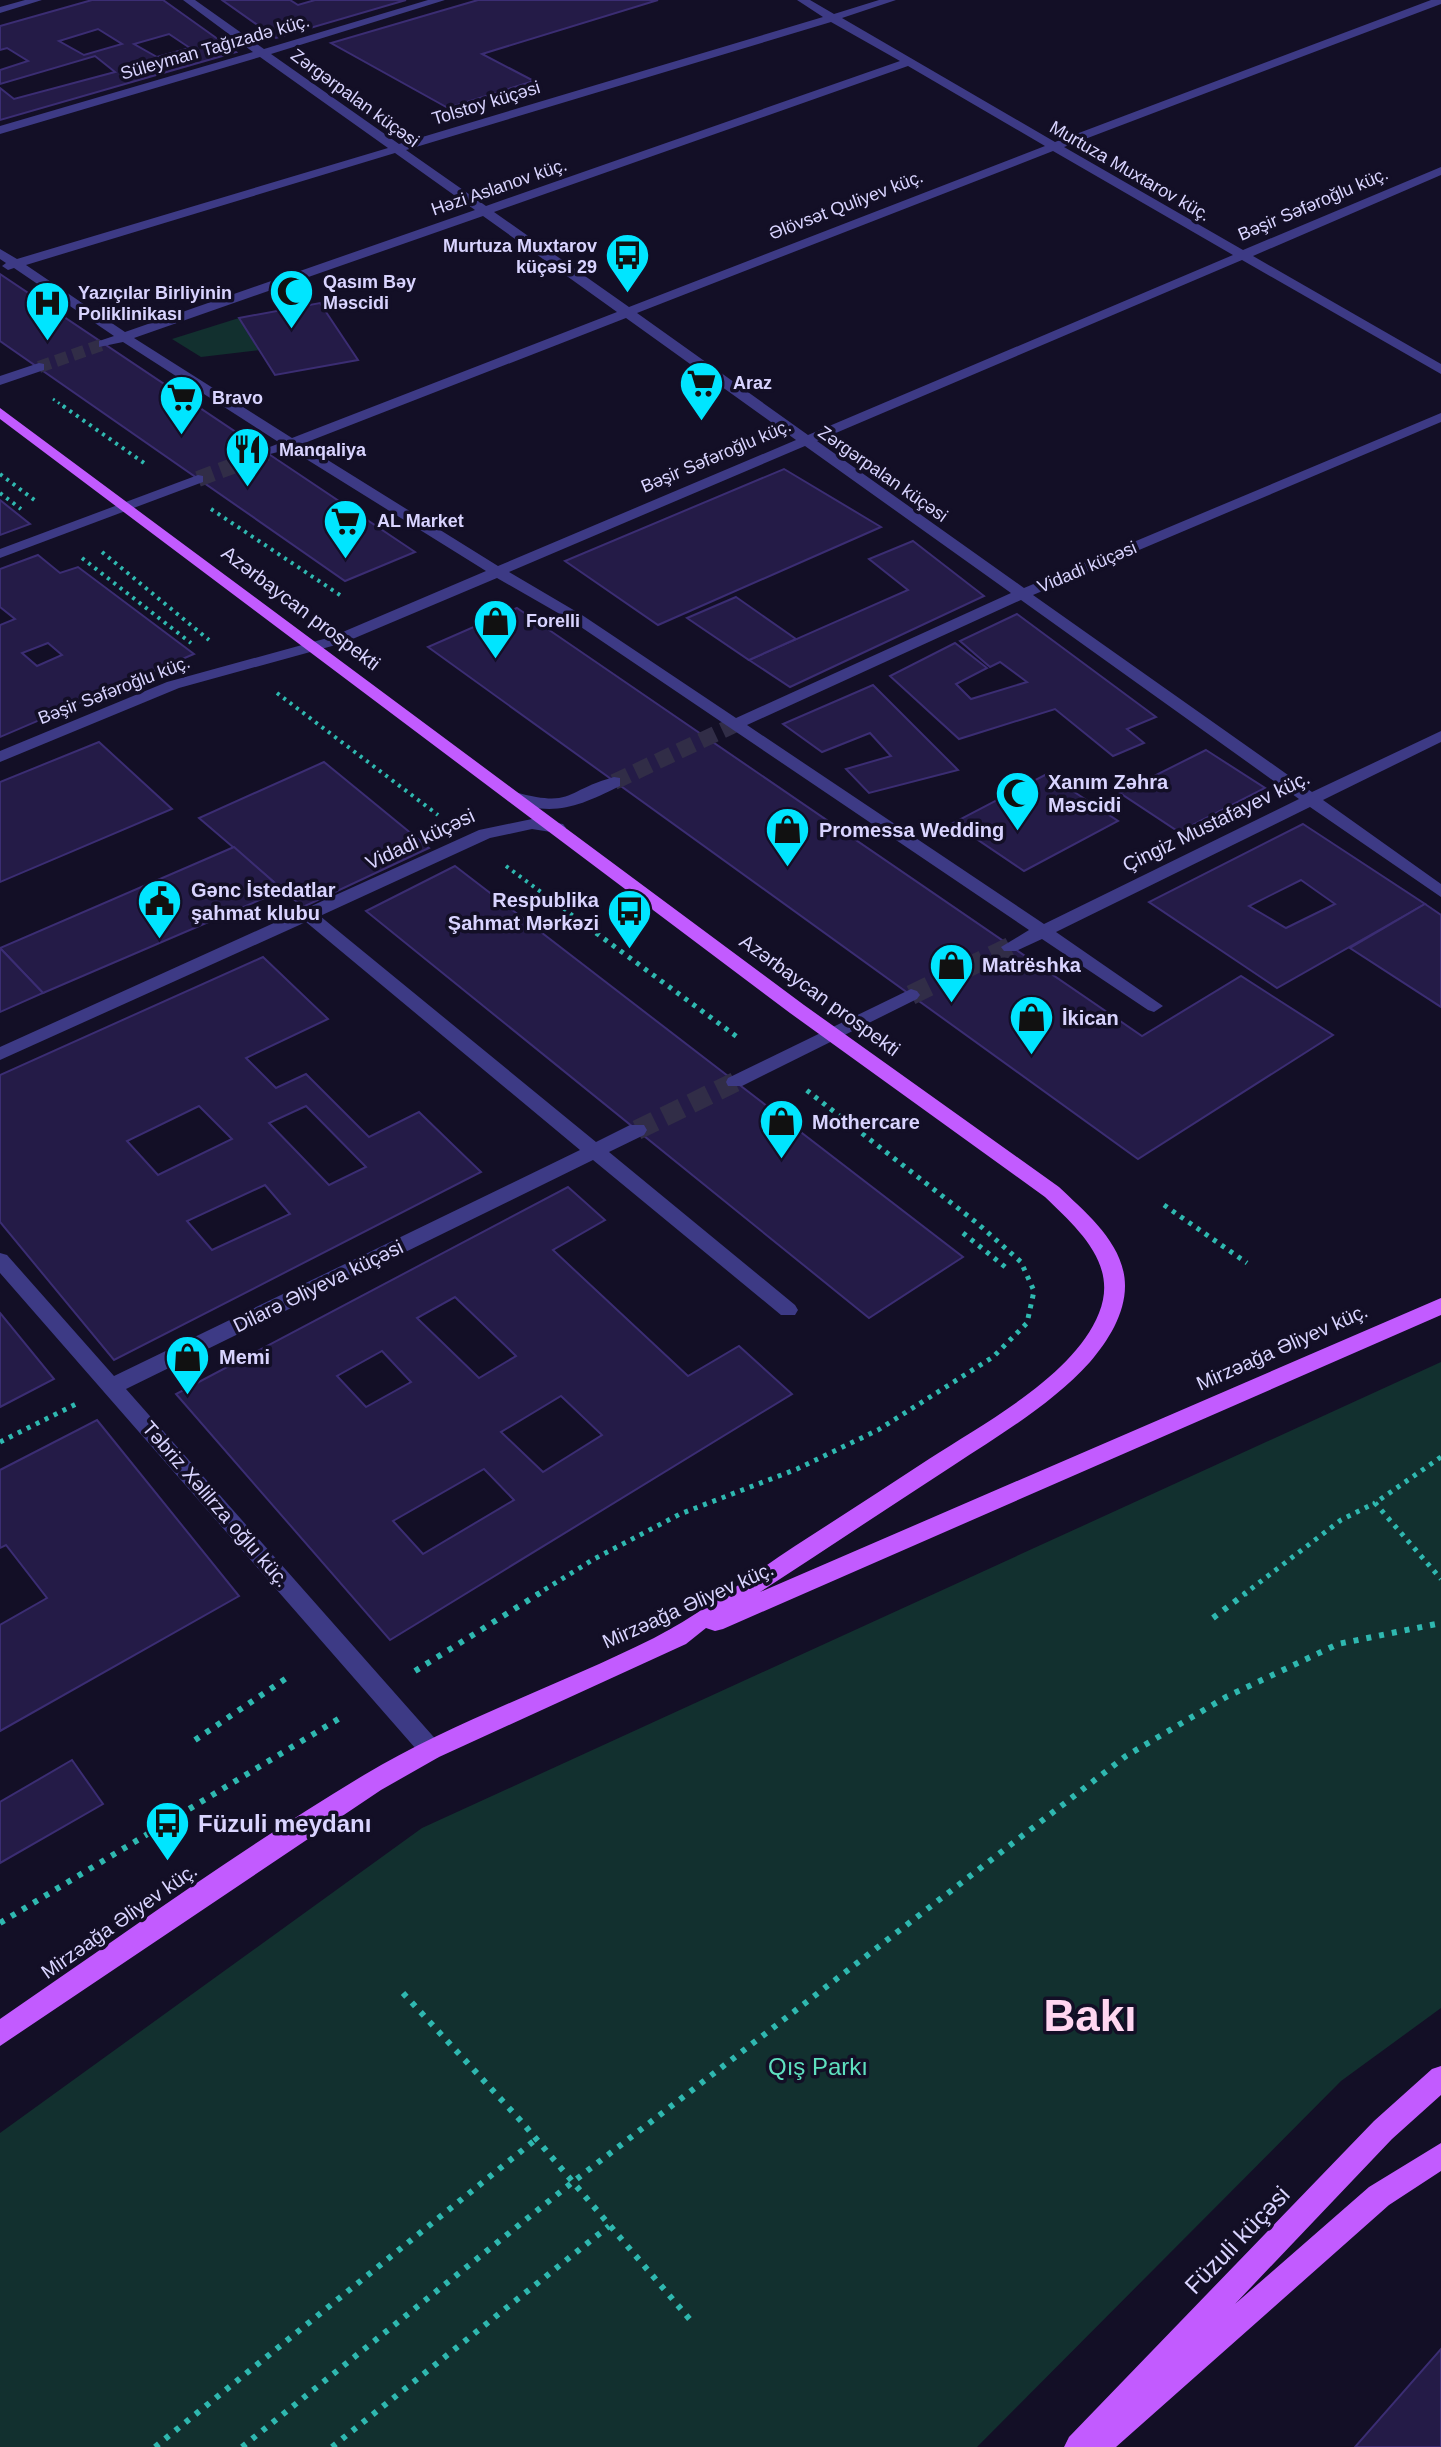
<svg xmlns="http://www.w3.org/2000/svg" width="1441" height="2447" font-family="Helvetica,sans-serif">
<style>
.green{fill:#12302f}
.building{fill:#241b47;stroke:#3b2d73;stroke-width:2;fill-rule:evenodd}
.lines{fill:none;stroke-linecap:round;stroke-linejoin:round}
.minor-tunnel-far2{stroke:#312d47;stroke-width:12;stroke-dasharray:12 6;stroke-linecap:butt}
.minor-tunnel-far1{stroke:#312d47;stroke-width:16;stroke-dasharray:16 8;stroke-linecap:butt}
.minor-tunnel{stroke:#312d47;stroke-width:20;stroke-dasharray:20 10;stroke-linecap:butt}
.path-far3{stroke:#2fb8b0;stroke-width:3;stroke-dasharray:2 4;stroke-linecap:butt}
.path-far2{stroke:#2fb8b0;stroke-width:4;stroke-dasharray:3 5;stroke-linecap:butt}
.path-far1{stroke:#2fb8b0;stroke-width:5;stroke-dasharray:4 6;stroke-linecap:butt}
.path{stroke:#2fb8b0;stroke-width:6;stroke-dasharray:5 8;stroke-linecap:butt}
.minor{fill:#3d3a85;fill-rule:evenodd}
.major{fill:#c25bff;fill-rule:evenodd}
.labels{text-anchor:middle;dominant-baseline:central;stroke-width:7;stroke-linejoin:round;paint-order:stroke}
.far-street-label{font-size:18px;fill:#d9d4ff;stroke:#130f26}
.far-poi-label{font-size:18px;font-weight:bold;fill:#d9d4ff;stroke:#130f26;text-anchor:start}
.street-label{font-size:20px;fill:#d9d4ff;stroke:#130f26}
.poi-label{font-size:20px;font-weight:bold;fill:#d9d4ff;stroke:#130f26;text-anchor:start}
.near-poi-label{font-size:24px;font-weight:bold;fill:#d9d4ff;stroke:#130f26;text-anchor:start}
.near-park-label{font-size:24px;fill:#5fe0c0;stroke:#130f26}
.near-street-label{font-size:24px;fill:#d9d4ff;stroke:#130f26}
.near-town-label{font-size:44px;font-weight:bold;fill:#ffd6f0;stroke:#130f26}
</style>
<rect width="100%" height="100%" fill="#130f26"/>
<g class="green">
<polygon points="239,318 260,350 201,357 172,339"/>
<polygon points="1441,1362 1441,2008 1341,2081 977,2447 0,2447 0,2133 422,1828"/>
</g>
<g class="building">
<path d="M 92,0 L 163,0 L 236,52 L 0,120 L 0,88 L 14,99 L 115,72 L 95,56 L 0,84 L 0,70 L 28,61 L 7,48 L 0,50 L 0,26 ZM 98,29 L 122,44 L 84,55 L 59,41 ZM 169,34 L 190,48 L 157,57 L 134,44 Z"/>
<polygon points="222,0 290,0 298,5 315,0 406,0 276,38"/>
<polygon points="478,0 658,0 482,54 534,81 448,108 331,43"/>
<polygon points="0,274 415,552 345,581 0,341"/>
<polygon points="320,303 358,360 275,375 239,318"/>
<polygon points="784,469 881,527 658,625 565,561"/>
<polygon points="0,500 30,524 0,535"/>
<polygon points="913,541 984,596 790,687 749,660 908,590 869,559"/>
<path d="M 38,555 L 60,573 L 78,567 L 194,654 L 0,737 L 0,625 L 15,619 L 0,607 L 0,569 ZM 48,643 L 62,655 L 37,666 L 22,653 Z"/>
<polygon points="736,597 796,639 749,660 687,618"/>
<polygon points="517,608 1142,1036 1241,976 1333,1035 1138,1159 428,647"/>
<polygon points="1017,614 1156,717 1127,729 1144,743 1113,756 1055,709 959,739 890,676 955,643 987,668 956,684 971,699 1027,682 1000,662 990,667 960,641"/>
<polygon points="873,685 958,770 869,793 846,769 891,756 870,733 822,752 783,724"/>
<polygon points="99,742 172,809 0,882 0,782"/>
<polygon points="1206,750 1265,788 1179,832 1120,793"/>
<polygon points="324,762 429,848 303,907 199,818"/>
<polygon points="1047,774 1118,821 1024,871 953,823"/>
<path d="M 1303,824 L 1425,904 L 1277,988 L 1149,902 ZM 1301,880 L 1335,904 L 1286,928 L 1249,906 Z"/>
<polygon points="234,847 283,890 43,993 0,948"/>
<polygon points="455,866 963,1257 869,1318 366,911"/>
<polygon points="1425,904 1441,915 1441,1007 1350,948"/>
<polygon points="0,948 43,993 0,1012"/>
<path d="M 263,957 L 328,1019 L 246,1058 L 276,1088 L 306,1074 L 369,1137 L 419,1112 L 481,1172 L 114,1360 L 0,1222 L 0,1075 ZM 199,1106 L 232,1139 L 158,1175 L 127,1141 ZM 306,1106 L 366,1167 L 329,1185 L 269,1123 ZM 265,1185 L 290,1214 L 212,1250 L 187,1221 Z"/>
<path d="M 568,1187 L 605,1220 L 553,1250 L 688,1376 L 739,1346 L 792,1394 L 390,1640 L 176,1394 ZM 455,1297 L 516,1356 L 479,1378 L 417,1318 ZM 382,1351 L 411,1382 L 366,1407 L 337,1376 ZM 561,1396 L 602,1435 L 543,1472 L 501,1432 ZM 484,1469 L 514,1500 L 423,1554 L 393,1521 Z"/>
<polygon points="0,1313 54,1379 0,1407"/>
<polygon points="97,1420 239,1596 0,1731 0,1625 47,1598 6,1545 0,1548 0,1470"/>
<polygon points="72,1760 103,1804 0,1863 0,1802"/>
<polygon points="1441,2349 1441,2447 1355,2447"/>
</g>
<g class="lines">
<polyline class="minor-tunnel-far2" points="39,367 104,344"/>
<g class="minor-tunnel-far1">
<polyline points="198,479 267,453"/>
<polyline points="614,782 736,724"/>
</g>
<g class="minor-tunnel">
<polyline points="911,995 1010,947"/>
<polyline points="637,1130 735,1082"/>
</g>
<polyline class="path-far3" points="53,399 66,408"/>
<g class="path-far2">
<polyline points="63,406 144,463"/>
<polyline points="0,474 37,502"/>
<polyline points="0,493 21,509"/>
<polyline points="211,509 343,597"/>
<polyline points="102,552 209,640"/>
<polyline points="82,558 191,643"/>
<polyline points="277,693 438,815"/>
<polyline points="506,866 591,929"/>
</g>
<g class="path-far1">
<polyline points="588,927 740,1039"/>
<polyline points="1164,1205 1247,1263"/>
<polyline points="963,1233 1009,1270"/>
<polyline points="0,1442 76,1404"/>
<polyline points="1441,1457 1375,1503 1441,1579"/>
<polyline points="536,1595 594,1559 680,1514 797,1469 878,1430 993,1357 1027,1323 1034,1291 1021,1262 977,1223 805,1089"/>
<polyline points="1243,1595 1341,1520 1375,1503"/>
</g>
<g class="path">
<polyline points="1213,1618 1246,1593"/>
<polyline points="415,1671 540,1593"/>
<polyline points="195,1740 291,1675"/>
<polyline points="0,1923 345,1715"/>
<polyline points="403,1993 521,2121 692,2322"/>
<polyline points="155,2447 535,2140"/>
<polyline points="242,2447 574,2181 1126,1756 1226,1697 1338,1644 1441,1623"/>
<polyline points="332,2447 609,2226"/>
</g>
<g class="minor">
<polygon points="25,0 42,0 0,13 0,7"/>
<path d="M 183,0 L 195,0 L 264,49 L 428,0 L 445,0 L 271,54 L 399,144 L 823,17 L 797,0 L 810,0 L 834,14 L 879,0 L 896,0 L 842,18 L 1055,142 L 1431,0 L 1441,0 L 1441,4 L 1064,147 L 1243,250 L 1441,167 L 1441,175 L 1253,256 L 1441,364 L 1441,374 L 1242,260 L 817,441 L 1024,588 L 1441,413 L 1441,422 L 1033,595 L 1312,792 L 1441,731 L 1441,742 L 1323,800 L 1441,884 L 1441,897 L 1310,807 L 1056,932 L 1163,1006 L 1154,1012 L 1148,1010 L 1042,939 L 1016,951 L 1004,951 L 1001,947 L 1029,930 L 572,621 L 497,578 L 343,643 L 179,688 L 0,762 L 0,751 L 167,682 L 331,637 L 486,571 L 290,449 L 262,456 L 262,450 L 280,443 L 123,342 L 99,347 L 99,341 L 114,336 L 14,268 L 8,270 L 2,266 L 6,263 L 0,259 L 0,249 L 17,259 L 388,148 L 260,57 L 0,134 L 0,126 L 253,52 ZM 831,22 L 900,61 L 486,206 L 406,150 ZM 908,66 L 1045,146 L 629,307 L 494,212 ZM 1053,151 L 1233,255 L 808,435 L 637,313 ZM 395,153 L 475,210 L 125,332 L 26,265 ZM 483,216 L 617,312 L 292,438 L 134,338 ZM 626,318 L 796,440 L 498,566 L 302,444 ZM 805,446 L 1011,593 L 736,718 L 582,615 L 509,572 ZM 1021,600 L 1299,799 L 1044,924 L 747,725 Z"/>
<polygon points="39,363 44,364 44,370 0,385 0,376"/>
<polygon points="198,475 203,476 203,482 0,558 0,549"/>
<path d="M 614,777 L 620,778 L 620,786 C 577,807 555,817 508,801 L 506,797 L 514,792 C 575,808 563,791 614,777 Z"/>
<polygon points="532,819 563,824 566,828 557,833 532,829 490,838 320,916 596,1142 630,1125 644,1125 647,1130 644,1135 609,1152 795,1305 798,1310 795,1315 781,1315 593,1160 126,1389 439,1743 443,1750 439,1757 431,1760 423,1757 0,1273 0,1253 7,1255 114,1376 580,1150 306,922 0,1060 0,1047 479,830"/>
<polygon points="911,989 917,991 920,995 917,999 742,1086 728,1086 726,1082 728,1078"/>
</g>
<g class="major">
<path d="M 0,408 L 804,1005 L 1059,1187 C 1086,1213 1125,1244 1125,1286 C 1125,1314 1108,1341 1090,1362 C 1052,1404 1001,1434 954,1465 C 889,1507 825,1550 760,1592 L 1441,1298 L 1441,1315 L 723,1629 L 715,1631 L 706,1628 L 686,1644 L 439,1757 L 381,1790 L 0,2046 L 0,2019 C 120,1937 239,1850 364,1775 C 456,1720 558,1686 654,1638 C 703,1613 749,1576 795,1546 C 840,1517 885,1488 929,1459 C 984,1423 1074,1376 1099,1313 C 1119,1264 1077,1228 1045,1197 L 790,1013 L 0,419 Z"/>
<polygon points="1441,2066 1441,2095 1392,2139 1235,2304 1369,2187 1441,2143 1441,2171 1389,2205 1116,2447 1064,2447 1069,2437 1374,2121 1432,2069"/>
</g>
</g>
<defs>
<symbol id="bus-pin" viewBox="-11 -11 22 30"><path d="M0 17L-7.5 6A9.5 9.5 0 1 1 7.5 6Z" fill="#00e5ff" stroke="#130f26"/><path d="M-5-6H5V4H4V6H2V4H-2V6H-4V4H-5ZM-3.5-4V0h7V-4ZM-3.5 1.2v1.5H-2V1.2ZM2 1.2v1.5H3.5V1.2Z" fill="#111"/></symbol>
<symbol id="mosque-pin" viewBox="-11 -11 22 30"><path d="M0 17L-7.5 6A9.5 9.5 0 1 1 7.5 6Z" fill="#00e5ff" stroke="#130f26"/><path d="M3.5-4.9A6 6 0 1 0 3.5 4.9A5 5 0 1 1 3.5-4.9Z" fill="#111"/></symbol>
<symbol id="hospital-pin" viewBox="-11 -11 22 30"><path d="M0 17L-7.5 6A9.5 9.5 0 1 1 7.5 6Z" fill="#00e5ff" stroke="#130f26"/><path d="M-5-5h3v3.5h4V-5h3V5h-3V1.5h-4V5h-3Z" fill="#111"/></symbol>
<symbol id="supermarket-pin" viewBox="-11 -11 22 30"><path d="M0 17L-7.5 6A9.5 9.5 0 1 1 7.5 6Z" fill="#00e5ff" stroke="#130f26"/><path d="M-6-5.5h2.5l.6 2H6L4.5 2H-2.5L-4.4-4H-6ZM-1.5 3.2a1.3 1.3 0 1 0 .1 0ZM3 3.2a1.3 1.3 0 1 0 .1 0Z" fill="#111"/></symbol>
<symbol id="restaurant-pin" viewBox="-11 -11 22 30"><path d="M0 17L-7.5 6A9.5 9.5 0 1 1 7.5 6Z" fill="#00e5ff" stroke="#130f26"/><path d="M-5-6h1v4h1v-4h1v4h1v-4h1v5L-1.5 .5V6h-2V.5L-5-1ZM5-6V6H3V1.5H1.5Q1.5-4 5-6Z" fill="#111"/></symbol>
<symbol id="shop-pin" viewBox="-11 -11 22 30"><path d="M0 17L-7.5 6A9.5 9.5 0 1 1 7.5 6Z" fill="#00e5ff" stroke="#130f26"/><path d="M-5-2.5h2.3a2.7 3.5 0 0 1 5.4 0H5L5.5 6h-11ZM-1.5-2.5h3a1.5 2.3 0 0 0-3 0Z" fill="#111"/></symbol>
<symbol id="civic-pin" viewBox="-11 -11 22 30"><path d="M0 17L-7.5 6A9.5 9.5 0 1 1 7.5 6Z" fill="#00e5ff" stroke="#130f26"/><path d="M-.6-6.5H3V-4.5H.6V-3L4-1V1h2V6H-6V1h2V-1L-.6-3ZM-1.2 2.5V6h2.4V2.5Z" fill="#111"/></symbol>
</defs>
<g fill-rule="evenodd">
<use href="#bus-pin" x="602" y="230" width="51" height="69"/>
<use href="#mosque-pin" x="266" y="266" width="51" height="69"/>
<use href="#hospital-pin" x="22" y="278" width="51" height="69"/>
<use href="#supermarket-pin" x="676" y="358" width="51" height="69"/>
<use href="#supermarket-pin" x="156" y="372" width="51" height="69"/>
<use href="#restaurant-pin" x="222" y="424" width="51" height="69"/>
<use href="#supermarket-pin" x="320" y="496" width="51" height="69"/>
<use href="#shop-pin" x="470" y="596" width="51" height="69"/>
<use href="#mosque-pin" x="992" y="768" width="51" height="69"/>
<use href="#shop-pin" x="762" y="804" width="51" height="69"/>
<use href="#civic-pin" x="134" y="876" width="51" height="69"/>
<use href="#bus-pin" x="604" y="886" width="51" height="69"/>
<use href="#shop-pin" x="926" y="940" width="51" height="69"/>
<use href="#shop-pin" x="1006" y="992" width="51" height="69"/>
<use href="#shop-pin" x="756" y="1096" width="51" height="69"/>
<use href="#shop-pin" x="162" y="1332" width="51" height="69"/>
<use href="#bus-pin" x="142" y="1798" width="51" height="69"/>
</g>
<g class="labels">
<g class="far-street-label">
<text transform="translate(215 47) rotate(-16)">Süleyman Tağızadə küç.</text>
<text transform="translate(355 98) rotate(36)">Zərgərpalan küçəsi</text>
<text transform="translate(486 103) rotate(-17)">Tolstoy küçəsi</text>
<text transform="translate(1130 171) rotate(30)">Murtuza Muxtarov küç.</text>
<text transform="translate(499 187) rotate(-19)">Həzi Aslanov küç.</text>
<text transform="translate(1313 204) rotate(-23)">Bəşir Səfəroğlu küç.</text>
<text transform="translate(846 205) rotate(-21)">Əlövsət Quliyev küç.</text>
<text transform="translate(716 456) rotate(-23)">Bəşir Səfəroğlu küç.</text>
<text transform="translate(883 474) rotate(35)">Zərgərpalan küçəsi</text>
<text transform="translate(1087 567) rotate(-23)">Vidadi küçəsi</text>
<text transform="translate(114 690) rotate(-21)">Bəşir Səfəroğlu küç.</text>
</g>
<g class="far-poi-label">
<text x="597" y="246" text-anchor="end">Murtuza Muxtarov<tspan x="597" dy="21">küçəsi 29</tspan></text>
<text x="323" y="282">Qasım Bəy<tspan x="323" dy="21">Məscidi</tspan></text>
<text x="78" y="293">Yazıçılar Birliyinin<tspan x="78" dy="21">Poliklinikası</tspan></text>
<text x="733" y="383">Araz</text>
<text x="212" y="398">Bravo</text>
<text x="279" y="450">Manqaliya</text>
<text x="377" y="521">AL Market</text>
<text x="526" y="621">Forelli</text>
</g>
<g class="street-label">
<text transform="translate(301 608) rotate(37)">Azərbaycan prospekti</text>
<text transform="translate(1216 821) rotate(-26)">Çingiz Mustafayev küç.</text>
<text transform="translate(420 839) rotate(-25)">Vidadi küçəsi</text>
<text transform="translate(820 995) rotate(36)">Azərbaycan prospekti</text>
<text transform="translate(318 1286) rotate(-26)">Dilarə Əliyeva küçəsi</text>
<text transform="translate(1282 1347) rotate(-24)">Mirzəağa Əliyev küç.</text>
<text transform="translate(216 1504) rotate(49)">Təbriz Xəlilrza oğlu küç.</text>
<text transform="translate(688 1605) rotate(-24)">Mirzəağa Əliyev küç.</text>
<text transform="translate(119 1921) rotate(-35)">Mirzəağa Əliyev küç.</text>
</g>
<g class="poi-label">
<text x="1048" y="782">Xanım Zəhra<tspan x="1048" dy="23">Məscidi</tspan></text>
<text x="819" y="830">Promessa Wedding</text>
<text x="191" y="890">Gənc İstedatlar<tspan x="191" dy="23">şahmat klubu</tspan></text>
<text x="599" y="900" text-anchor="end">Respublika<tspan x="599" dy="23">Şahmat Mərkəzi</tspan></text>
<text x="982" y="965">Matrëshka</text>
<text x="1062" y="1018">İkican</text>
<text x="812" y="1122">Mothercare</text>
<text x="219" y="1357">Memi</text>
</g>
<g class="near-poi-label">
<text x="198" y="1823">Füzuli meydanı</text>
</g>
<g class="near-park-label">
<text x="818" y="2066">Qış Parkı</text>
</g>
<g class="near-street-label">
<text transform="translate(1237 2240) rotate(-46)">Füzuli küçəsi</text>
</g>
<g class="near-town-label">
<text x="1090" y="2015">Bakı</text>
</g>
</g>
</svg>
